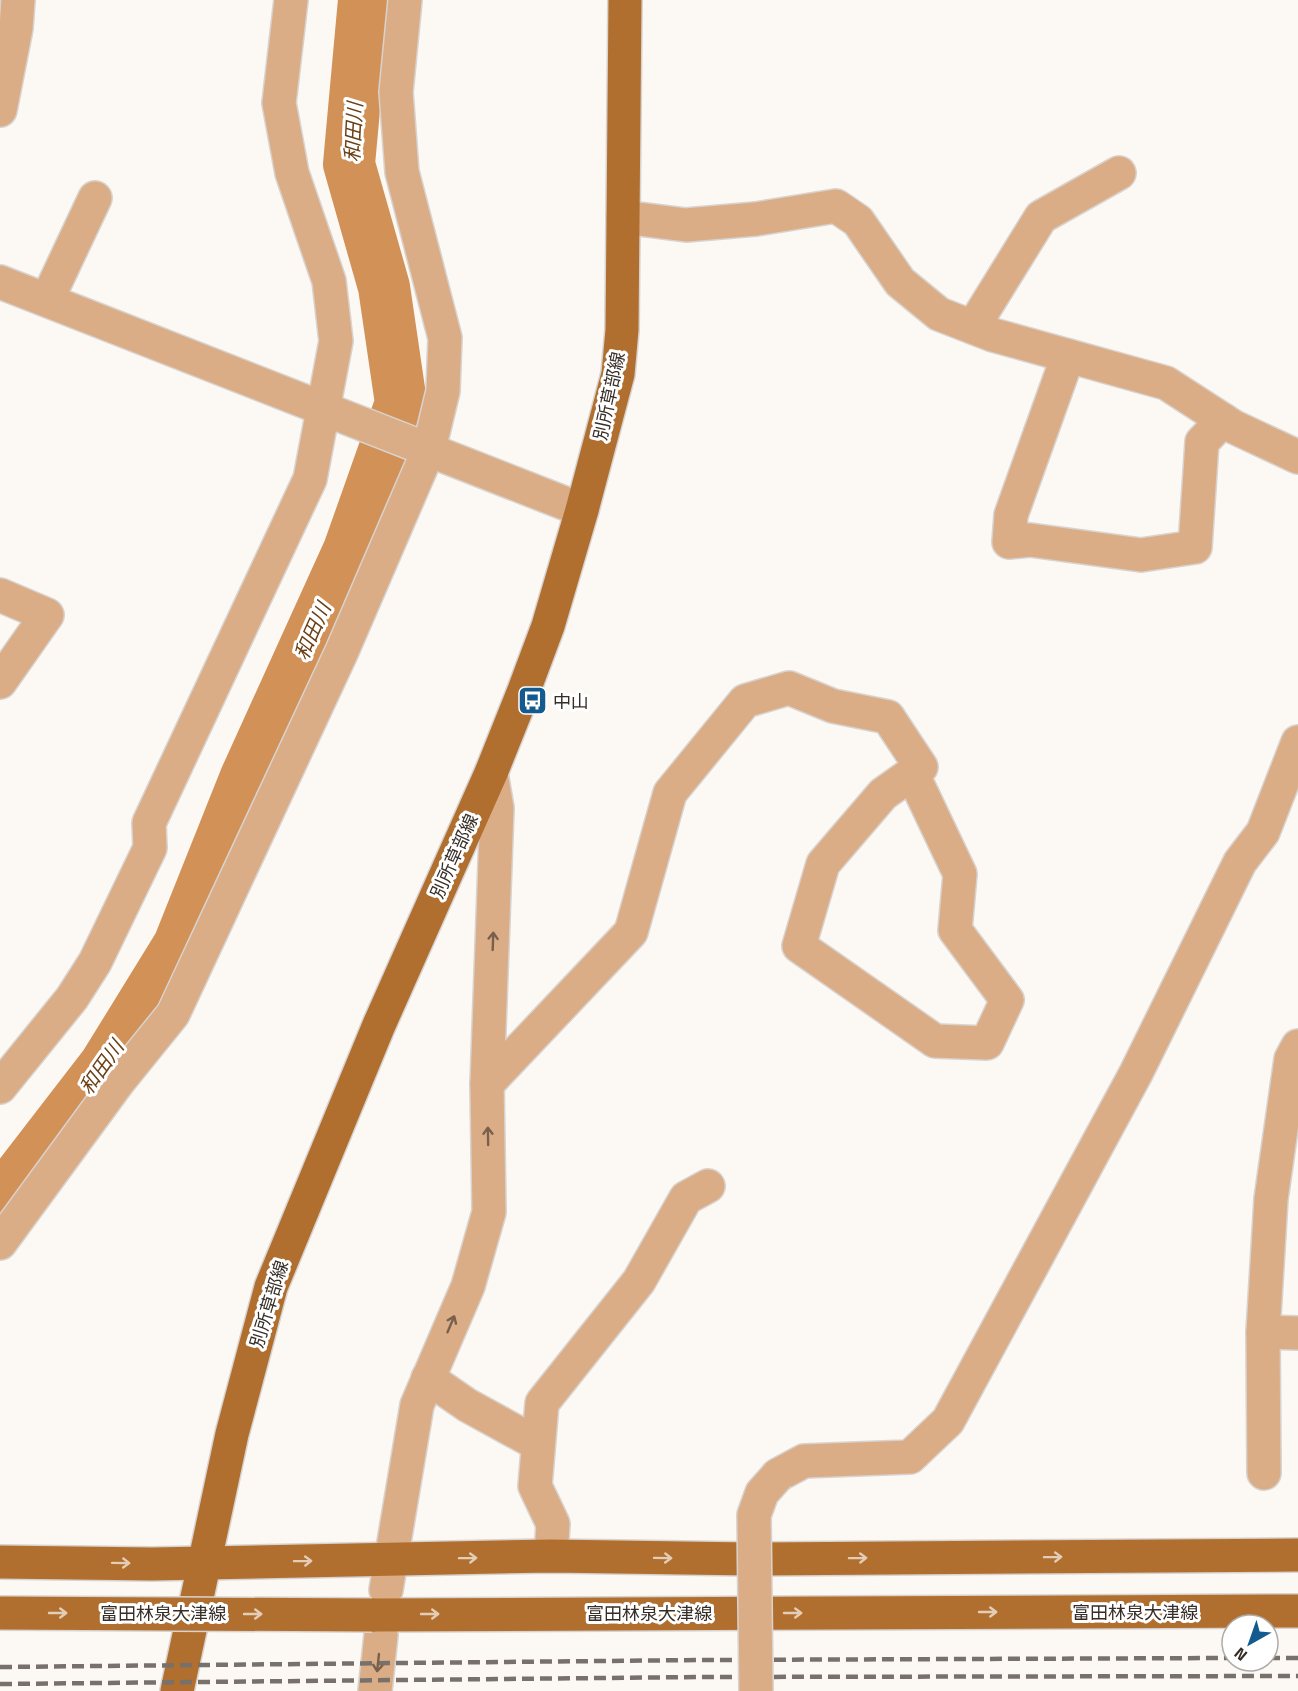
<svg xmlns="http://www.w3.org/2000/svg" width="1298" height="1691" font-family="'Titillium Web','Noto Sans JP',sans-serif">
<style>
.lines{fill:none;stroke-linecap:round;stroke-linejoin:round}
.river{stroke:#d29157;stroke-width:52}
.minor-casing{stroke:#d8d3cf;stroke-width:36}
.major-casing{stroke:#d8d3cf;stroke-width:36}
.minor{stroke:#dbad86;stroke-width:33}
.major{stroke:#b16f2f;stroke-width:33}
.rail{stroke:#78716b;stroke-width:4.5;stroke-dasharray:12 6;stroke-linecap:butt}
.minor-bridge-casing{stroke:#d8d3cf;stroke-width:36;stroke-linecap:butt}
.major-bridge-casing{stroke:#d8d3cf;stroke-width:36;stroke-linecap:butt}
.minor-bridge{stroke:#dbad86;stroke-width:33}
.major-bridge{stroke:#b16f2f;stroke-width:33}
.oneway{stroke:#78604c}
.oneway2{stroke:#e4cdb6}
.labels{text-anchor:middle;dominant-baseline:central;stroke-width:6;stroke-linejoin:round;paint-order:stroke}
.street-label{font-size:18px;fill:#362d26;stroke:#fff}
.poi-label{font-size:18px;fill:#362d26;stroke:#fff;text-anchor:start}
.water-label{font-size:20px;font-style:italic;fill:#6c4015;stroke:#fff}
</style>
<rect width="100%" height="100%" fill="#fcf8f4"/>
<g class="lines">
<polyline class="river" points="0,1201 105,1065 179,945 246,777 349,550 401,403 384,287 349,164 364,0"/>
<defs>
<g id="minor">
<polyline points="0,110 16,28 18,0"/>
<polyline points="623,217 686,225 756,219 836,206 858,221 900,282 939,314 993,335 1166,383 1234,427 1298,457"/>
<polyline points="0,282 582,510"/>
<polyline points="47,300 95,198"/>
<polyline points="973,327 1041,217 1119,173"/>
<polyline points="1068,356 1011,515 1009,542 1030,540 1141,555 1195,547 1202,442 1223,420"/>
<polyline points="0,595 47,615 0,682"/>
<polyline points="487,1084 631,932 670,793 745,701 789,688 833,706 888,717 921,767 883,794 823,864 799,946 935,1041 987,1043 1007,1000 955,930 960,874 912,773"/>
<polyline points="0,1087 72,998 95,962 150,848 149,823 310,479 336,341 329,281 292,173 279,103 291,0"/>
<polyline points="0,1243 118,1082 173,1014 342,651 429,449 443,391 445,338 402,172 396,92 405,0"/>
<polyline points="1263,1332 1298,1333"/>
<polyline points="428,1378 467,1405 538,1444"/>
<polyline points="1264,1473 1263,1332 1271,1199 1291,1059 1298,1046"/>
<polyline points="778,1475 804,1461 910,1457 948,1421 1136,1073 1240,862 1263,832 1298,742"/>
<polyline points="551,1556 553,1524 535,1486 542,1403 639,1281 686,1198 708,1186"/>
<polyline points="386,1590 417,1405 468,1286 489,1212 487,1084 497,808 491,773"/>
<polyline points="375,1691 381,1635"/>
</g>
<g id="major">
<polyline points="0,1562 152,1564 551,1556 750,1559 1298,1555"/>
<polyline points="372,1615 1298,1611"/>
<polyline points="177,1691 232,1434 271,1287 379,1025 491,773 523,693 548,626 582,510 618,374 622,330 625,0"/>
</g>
</defs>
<use href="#minor" class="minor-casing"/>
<use href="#major" class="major-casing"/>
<use href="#minor" class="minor"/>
<use href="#major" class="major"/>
<g class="rail">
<polyline points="1268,1658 1298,1658"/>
<polyline points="0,1667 702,1660 1232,1658"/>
<polyline points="0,1684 702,1677 1298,1676"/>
</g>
<defs>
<polyline id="minor-bridge" points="756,1691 754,1515 762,1493 778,1475"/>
<polyline id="major-bridge" points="0,1613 372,1615"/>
</defs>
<use href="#minor-bridge" class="minor-bridge-casing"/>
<use href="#major-bridge" class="major-bridge-casing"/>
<use href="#minor-bridge" class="minor-bridge"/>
<use href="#major-bridge" class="major-bridge"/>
</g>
<defs><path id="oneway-shaft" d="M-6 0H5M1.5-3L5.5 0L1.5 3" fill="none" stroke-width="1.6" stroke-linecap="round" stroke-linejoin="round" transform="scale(1.5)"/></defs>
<g class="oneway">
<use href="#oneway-shaft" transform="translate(493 941) rotate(-88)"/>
<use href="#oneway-shaft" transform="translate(488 1136) rotate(-91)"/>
<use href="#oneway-shaft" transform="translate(451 1324) rotate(-67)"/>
<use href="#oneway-shaft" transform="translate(378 1663) rotate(96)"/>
</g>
<g class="oneway2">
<use href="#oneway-shaft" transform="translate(1053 1557) rotate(-1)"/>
<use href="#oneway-shaft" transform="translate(468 1558) rotate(-1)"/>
<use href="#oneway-shaft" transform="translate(663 1558) rotate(1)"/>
<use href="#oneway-shaft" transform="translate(858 1558) rotate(-1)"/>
<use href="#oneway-shaft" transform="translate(303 1561) rotate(-1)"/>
<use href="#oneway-shaft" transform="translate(121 1563) rotate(1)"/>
<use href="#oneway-shaft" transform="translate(988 1612)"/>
<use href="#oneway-shaft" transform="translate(58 1613)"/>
<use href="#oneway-shaft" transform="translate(793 1613)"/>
<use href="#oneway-shaft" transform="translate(253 1614)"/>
<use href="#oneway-shaft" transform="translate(430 1614)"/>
</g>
<defs>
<symbol id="bus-square" viewBox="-11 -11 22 22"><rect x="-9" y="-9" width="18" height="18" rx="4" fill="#135a8e" stroke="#fff"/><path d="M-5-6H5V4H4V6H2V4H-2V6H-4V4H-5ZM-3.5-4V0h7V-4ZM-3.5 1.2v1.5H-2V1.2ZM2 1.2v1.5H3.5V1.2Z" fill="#fff"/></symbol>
</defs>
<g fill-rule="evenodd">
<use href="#bus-square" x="516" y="684" width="33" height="33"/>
</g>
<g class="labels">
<g class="street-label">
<text transform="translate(609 396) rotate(-78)">別所草部線</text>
<text transform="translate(454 856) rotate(-66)">別所草部線</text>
<text transform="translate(269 1304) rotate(-73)">別所草部線</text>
<text x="1135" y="1612">富田林泉大津線</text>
<text x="163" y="1613">富田林泉大津線</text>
<text x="649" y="1613">富田林泉大津線</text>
</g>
<g class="poi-label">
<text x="553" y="701">中山</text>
</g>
<g class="water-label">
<text transform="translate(353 132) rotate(-87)">和田川</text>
<text transform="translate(312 631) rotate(-66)">和田川</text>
<text transform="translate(101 1067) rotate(-55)">和田川</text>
</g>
</g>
<g transform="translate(1250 1643) rotate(220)"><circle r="28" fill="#ffffff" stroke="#afaba8" stroke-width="1.5"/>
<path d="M0-4.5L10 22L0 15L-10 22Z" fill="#135a8e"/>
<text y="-9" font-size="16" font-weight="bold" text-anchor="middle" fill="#362d26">N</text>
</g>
</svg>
